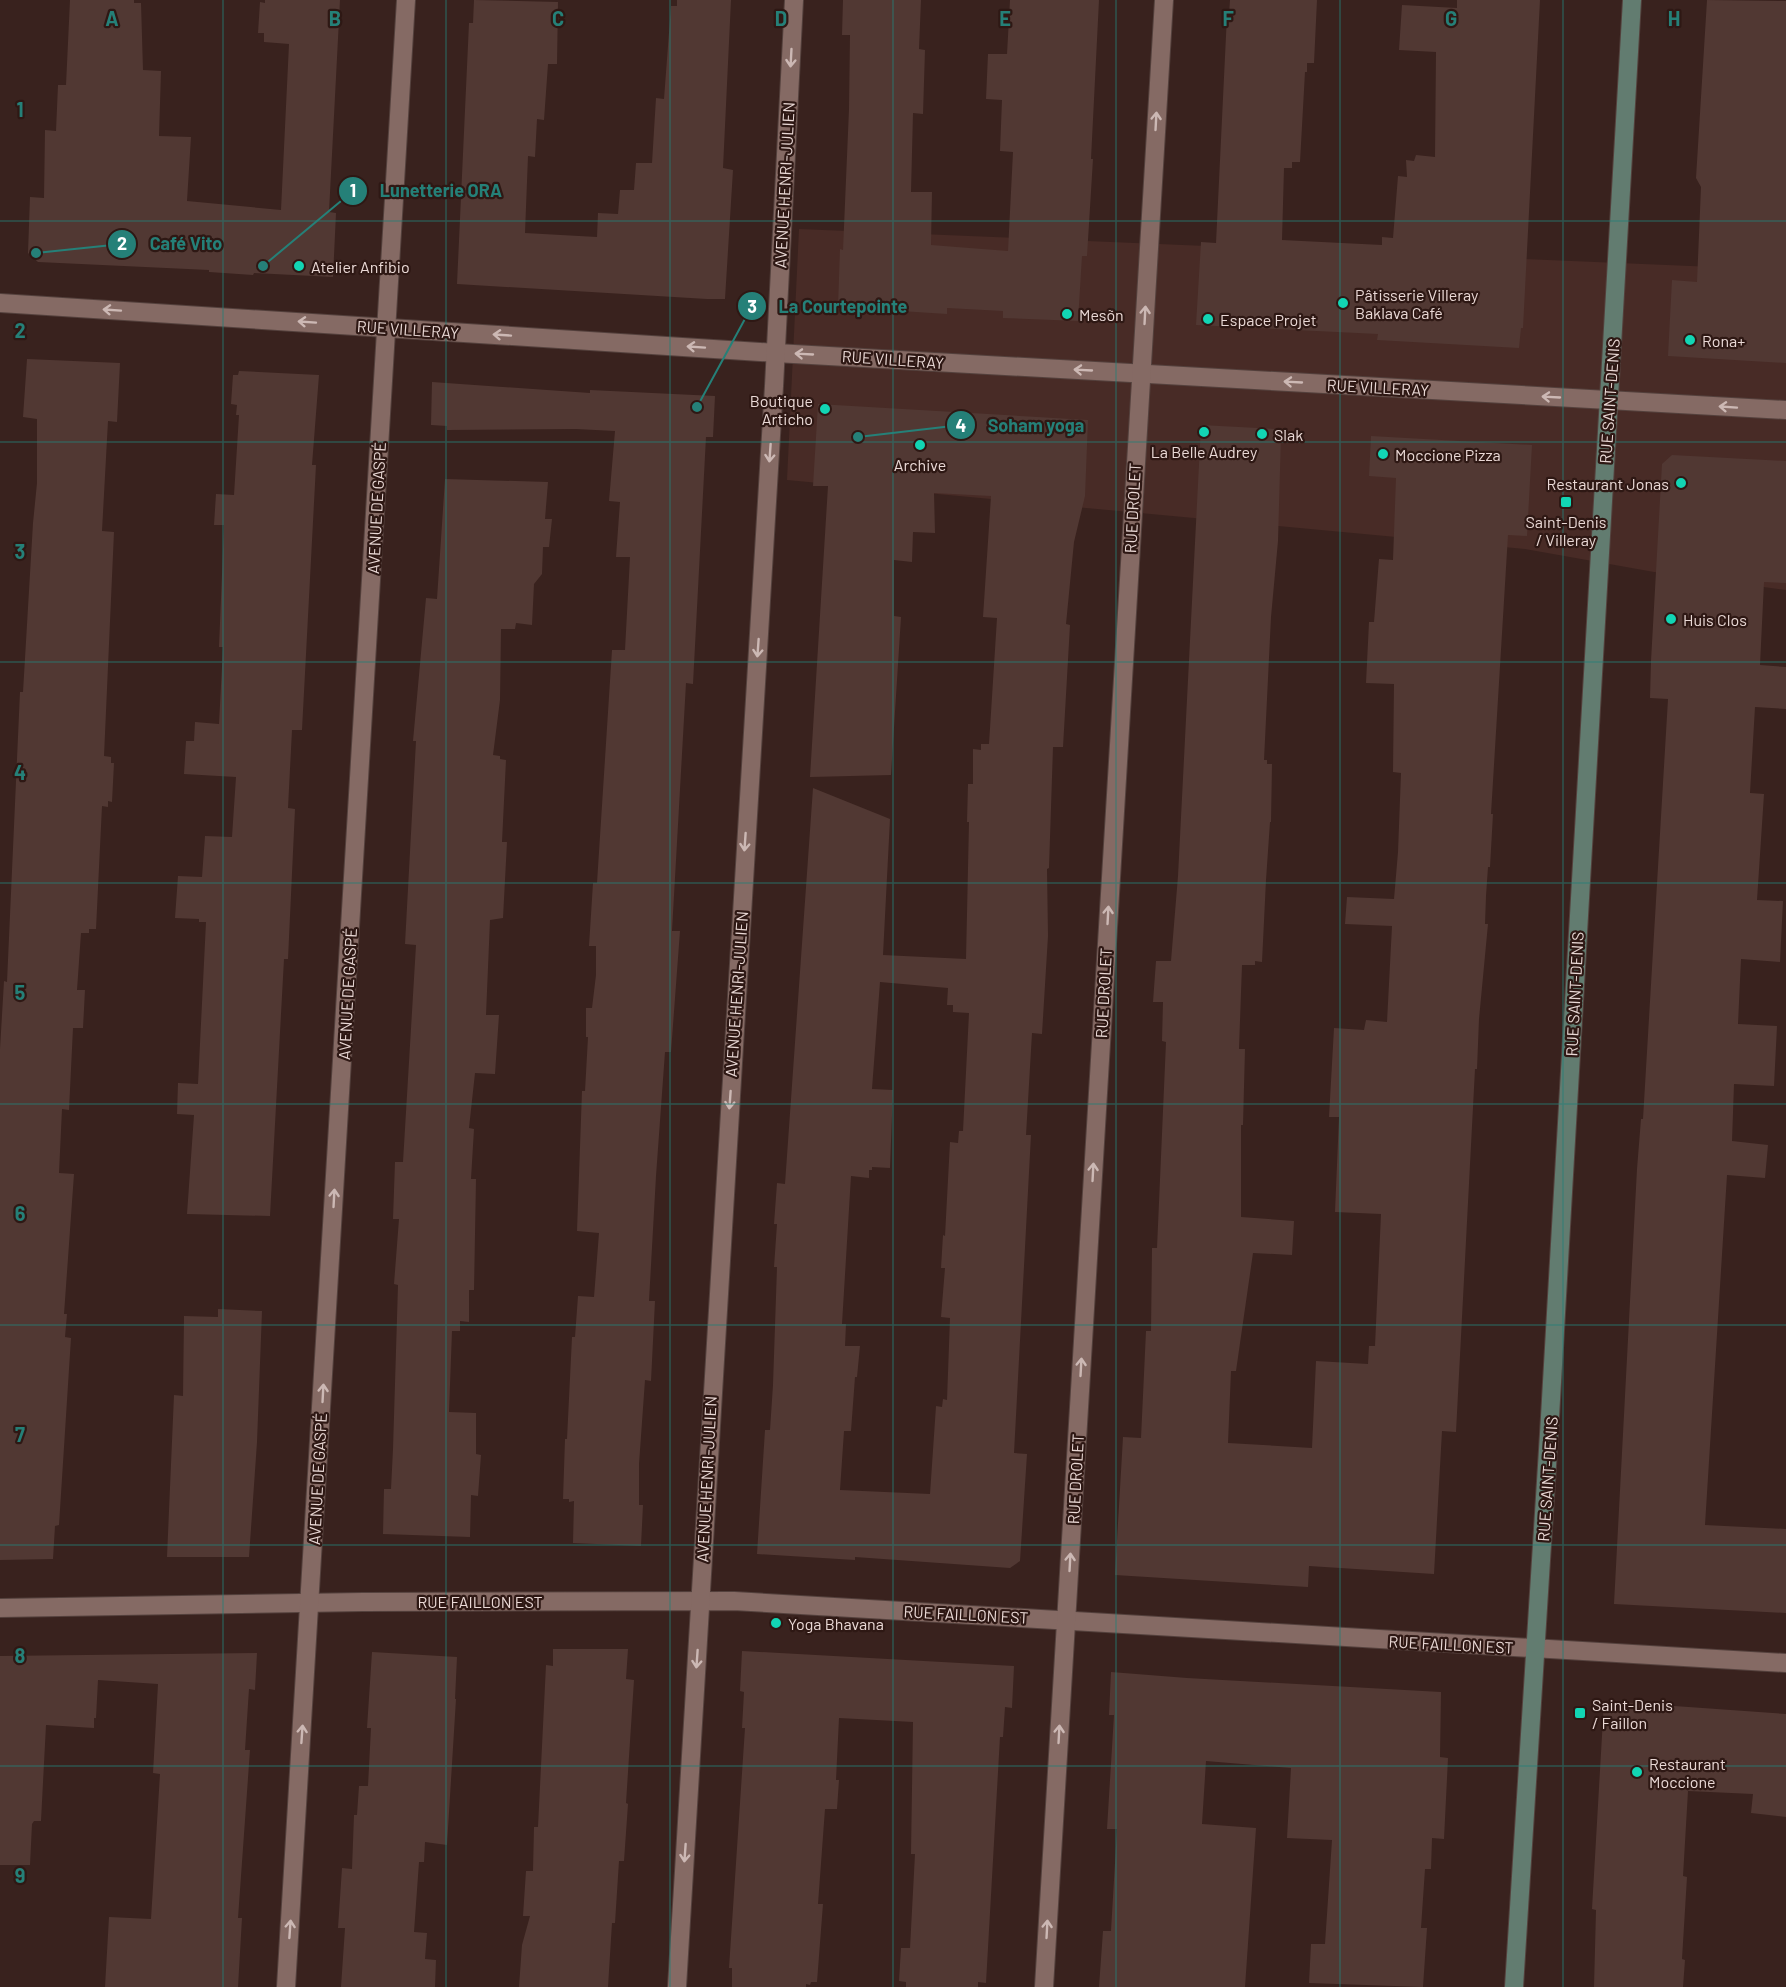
<svg xmlns="http://www.w3.org/2000/svg" width="1786" height="1987" font-family="Barlow,sans-serif">
<style>
.built{fill:#482b26}
.building{fill:#513833;fill-rule:evenodd}
.lines{fill:none;stroke-linecap:round;stroke-linejoin:round}
.street-casing{stroke:#54413d;stroke-width:20}
.secondary-casing{stroke:#54413d;stroke-width:20}
.street{stroke:#856a64;stroke-width:18}
.secondary{stroke:#627c70;stroke-width:18}
.oneway{stroke:#ccb8b4}
.grid{fill:none;stroke:#258078;stroke-width:1.5;stroke-opacity:0.55}
.poi-dot{fill:#12d5b4;stroke:#2e1814;stroke-width:2}
.labels{text-anchor:middle;dominant-baseline:central;stroke-width:4.5;stroke-linejoin:round;paint-order:stroke}
.street-label{font-size:16px;fill:#ead9d6;stroke:#2e1814}
.poi-label{font-size:16px;fill:#ead9d6;stroke:#2e1814;text-anchor:start}
.grid-label{font-size:20px;text-anchor:middle;font-weight:bold;fill:#258078;stroke:#2e1814;stroke-width:4.5;stroke-linejoin:round;paint-order:stroke}
.leader{fill:none;stroke:#258078;stroke-width:2}
.callout-dot{fill:#258078;stroke:#2e1814;stroke-width:2}
.mark-label{font-size:18px;text-anchor:middle;font-weight:bold;fill:#fff}
.callout-label{font-size:18px;text-anchor:middle;font-weight:bold;fill:#258078;stroke:#2e1814;stroke-width:4.5;stroke-linejoin:round;paint-order:stroke}
</style>
<rect width="100%" height="100%" fill="#39221e"/>
<polygon class="built" points="799,229 1786,270 1786,590 1654,572 1525,549 787,480"/>
<g class="building">
<polygon points="70,0 134,0 134,3 141,3 143,70 161,71 159,136 191,137 187,201 281,210 289,44 264,42 264,33 258,33 260,2 265,3 265,0 340,0 329,212 336,213 333,277 254,273 253,275 209,272 209,270 38,262 28,253 30,197 44,198 45,130 56,131 58,85 66,85"/>
<polygon points="474,0 558,2 557,64 548,64 544,120 537,119 535,157 528,156 525,233 597,237 598,213 618,214 620,190 634,190 636,163 652,163 656,98 664,99 671,6 677,6 677,0 731,0 723,168 733,170 725,299 707,299 457,284 469,23 473,23"/>
<polygon points="843,0 921,0 919,49 925,50 923,114 913,113 911,192 932,192 931,245 1008,251 1013,152 1000,151 1002,100 986,99 988,54 1007,54 1010,0 1099,0 1091,159 1093,159 1087,256 1082,256 1078,321 1003,318 1003,311 947,308 947,314 838,307 840,249 843,250 849,109 850,35 842,35"/>
<polygon points="1230,0 1317,0 1314,63 1307,63 1307,72 1305,72 1300,162 1292,162 1292,168 1284,168 1282,240 1382,245 1382,237 1393,238 1398,176 1407,177 1406,160 1414,161 1416,155 1435,157 1436,52 1399,50 1402,5 1457,8 1457,0 1540,0 1523,328 1521,328 1519,348 1377,340 1378,334 1196,325 1201,242 1216,243 1227,15 1229,15"/>
<polygon points="1707,0 1786,1 1786,363 1668,356 1672,280 1697,282 1701,187 1696,178"/>
<polygon points="27,359 120,363 117,422 108,421 102,531 114,532 104,756 111,757 111,763 114,763 112,802 108,801 108,807 102,806 96,929 89,929 89,933 81,933 77,990 85,990 83,1028 73,1028 69,1110 62,1109 59,1173 74,1174 64,1314 67,1314 65,1337 71,1338 59,1525 55,1526 53,1559 0,1560 0,1049 4,981 7,982 20,692 23,692 33,523 37,483 37,419 23,417"/>
<polygon points="239,371 319,375 312,465 316,465 302,730 292,730 288,808 295,809 288,959 284,959 270,1216 187,1214 194,1115 177,1114 178,1083 198,1084 206,922 199,922 199,919 175,918 178,876 202,877 205,836 232,837 236,777 184,774 186,741 194,741 195,722 219,724 223,647 219,647 224,525 214,525 216,494 234,495 239,415 236,415 237,405 231,404 233,375 238,375"/>
<polygon points="432,382 590,393 590,390 715,396 713,437 706,437 693,684 686,683 672,931 680,931 671,1052 665,1052 656,1176 649,1301 655,1301 651,1381 645,1380 639,1464 639,1505 643,1505 641,1546 573,1543 574,1501 569,1502 569,1499 563,1499 565,1439 567,1439 572,1337 575,1337 578,1296 594,1297 599,1233 577,1231 582,1091 585,1091 588,1037 586,1037 586,1008 592,1008 596,975 596,946 589,946 593,883 597,883 612,650 625,650 630,557 616,557 620,502 609,501 615,431 576,429 447,430 447,426 431,425"/>
<path d="M 818,404 L 1088,420 L 1085,496 L 1074,542 L 1066,624 L 1070,625 L 1063,747 L 1053,747 L 1049,868 L 1047,869 L 1048,936 L 1042,1034 L 1032,1033 L 1026,1135 L 1031,1135 L 1014,1453 L 1027,1454 L 1020,1561 L 1010,1568 L 855,1557 L 855,1560 L 757,1554 L 765,1430 L 770,1430 L 773,1385 L 777,1267 L 774,1267 L 777,1224 L 774,1224 L 777,1183 L 785,1184 L 813,788 L 890,819 L 883,955 L 966,959 L 969,822 L 967,822 L 968,784 L 973,784 L 973,749 L 981,750 L 981,744 L 989,744 L 997,618 L 983,617 L 991,496 L 934,493 L 935,533 L 913,532 L 912,562 L 894,560 L 894,616 L 901,617 L 891,775 L 810,777 L 828,486 L 813,486 ZM 880,982 L 948,988 L 947,1005 L 953,1005 L 953,1012 L 969,1013 L 963,1131 L 959,1131 L 958,1143 L 950,1142 L 945,1236 L 943,1235 L 941,1268 L 945,1268 L 941,1317 L 950,1318 L 947,1400 L 943,1399 L 942,1407 L 936,1406 L 930,1494 L 840,1490 L 844,1431 L 851,1431 L 855,1377 L 857,1377 L 860,1346 L 845,1346 L 846,1324 L 842,1324 L 851,1176 L 869,1178 L 869,1170 L 872,1170 L 872,1167 L 890,1168 L 893,1090 L 872,1089 Z"/>
<polygon points="1201,425 1275,429 1275,434 1281,435 1278,541 1271,617 1264,760 1267,760 1267,764 1272,764 1271,822 1270,822 1266,880 1262,962 1255,961 1255,965 1242,965 1239,1049 1245,1049 1243,1125 1241,1125 1241,1217 1294,1221 1292,1255 1253,1253 1236,1371 1231,1371 1228,1443 1312,1448 1316,1361 1368,1364 1369,1346 1375,1346 1381,1214 1335,1212 1339,1117 1329,1117 1334,1028 1364,1030 1366,1020 1387,1022 1392,926 1345,924 1347,897 1394,899 1398,852 1401,773 1393,772 1394,684 1366,683 1369,622 1374,622 1379,559 1393,560 1396,478 1369,476 1371,436 1532,445 1527,536 1508,535 1491,814 1493,814 1490,867 1488,867 1486,896 1485,924 1488,924 1479,1019 1477,1069 1475,1069 1456,1432 1442,1431 1434,1574 1309,1566 1308,1587 1115,1575 1123,1437 1141,1438 1146,1331 1151,1331 1152,1248 1157,1248 1166,1042 1162,1041 1163,1002 1153,1002 1156,961 1171,961 1178,876"/>
<polygon points="1672,455 1786,461 1786,583 1764,582 1760,665 1786,667 1786,709 1755,707 1750,793 1764,794 1757,900 1783,901 1780,962 1741,959 1738,1024 1777,1026 1774,1086 1734,1084 1732,1141 1768,1145 1765,1178 1727,1175 1705,1525 1786,1529 1786,1613 1614,1604 1637,1169 1641,1119 1643,1119 1668,699 1650,698 1651,661 1662,464"/>
<polygon points="445,479 548,482 545,519 552,519 549,547 543,547 542,574 534,584 532,625 516,623 515,629 501,629 500,700 493,755 500,756 500,759 506,760 502,842 507,842 503,918 490,920 486,1015 499,1015 495,1074 475,1073 469,1128 474,1129 471,1179 476,1179 474,1290 469,1290 469,1322 460,1321 460,1331 452,1331 449,1412 476,1413 476,1454 481,1455 478,1496 471,1495 470,1537 383,1534 384,1489 391,1489 393,1449 398,1285 394,1284 399,1219 393,1219 395,1162 403,1162 416,945 405,944 416,741 413,741 426,598 437,599"/>
<polygon points="218,1309 262,1311 257,1442 249,1557 167,1557 174,1395 183,1396 184,1316 218,1317"/>
<polygon points="553,1649 628,1649 626,1679 634,1680 626,1803 628,1804 624,1861 619,1861 615,1923 612,1923 608,1987 519,1987 522,1945 530,1916 523,1916 526,1871 533,1871 534,1827 538,1827 546,1665 553,1666"/>
<polygon points="742,1651 1014,1666 1012,1708 1005,1707 1003,1737 1000,1737 986,1983 978,1982 978,1987 906,1987 906,1982 899,1981 901,1948 910,1948 915,1854 911,1854 913,1722 839,1718 836,1780 839,1780 837,1809 825,1809 818,1904 823,1904 817,1982 811,1982 810,1985 806,1984 806,1987 732,1987 732,1968 729,1968 745,1728 742,1728 744,1692 740,1691"/>
<polygon points="372,1652 457,1657 455,1699 456,1699 447,1845 425,1842 424,1862 419,1862 414,1932 427,1933 425,1959 436,1960 435,1987 341,1987 345,1928 338,1928 342,1868 352,1869 354,1815 357,1815 359,1786 368,1786 371,1728 367,1728"/>
<polygon points="257,1653 255,1690 249,1689 245,1750 250,1750 238,1918 242,1918 238,1987 105,1987 109,1917 151,1919 160,1774 153,1773 158,1684 98,1680 96,1718 94,1718 94,1728 46,1725 41,1821 34,1821 32,1824 30,1865 0,1865 0,1656"/>
<polygon points="1111,1672 1187,1678 1441,1692 1440,1757 1448,1758 1444,1839 1432,1838 1431,1869 1425,1869 1421,1928 1427,1928 1423,1987 1309,1983 1311,1944 1325,1944 1332,1840 1287,1838 1291,1768 1206,1761 1202,1824 1256,1828 1245,1987 1099,1987 1103,1931 1111,1931 1117,1829 1107,1829 1114,1715 1109,1715"/>
<polygon points="1604,1701 1786,1714 1786,1817 1751,1813 1753,1794 1688,1791 1683,1876 1687,1877 1682,1959 1685,1960 1683,1987 1594,1987 1596,1910 1592,1909"/>
</g>
<g class="lines">
<defs>
<g id="street">
<polyline points="0,303 776,353 1786,410"/>
<polyline points="0,1608 363,1602 734,1601 1786,1663"/>
<polyline points="286,1987 406,0"/>
<polyline points="677,1987 774,386 794,0"/>
<polyline points="1044,1987 1164,0"/>
</g>
<polyline id="secondary" points="1514,1987 1549,1434 1632,0"/>
</defs>
<use href="#street" class="street-casing"/>
<use href="#secondary" class="secondary-casing"/>
<use href="#street" class="street"/>
<use href="#secondary" class="secondary"/>
</g>
<defs><path id="oneway-shaft" d="M-6 0H5M1.5-3L5.5 0L1.5 3" fill="none" stroke-width="1.6" stroke-linecap="round" stroke-linejoin="round" transform="scale(1.5)"/></defs>
<g class="oneway">
<use href="#oneway-shaft" transform="translate(791 58) rotate(93)"/>
<use href="#oneway-shaft" transform="translate(1156 121) rotate(-87)"/>
<use href="#oneway-shaft" transform="translate(112 310) rotate(-176)"/>
<use href="#oneway-shaft" transform="translate(1145 315) rotate(-87)"/>
<use href="#oneway-shaft" transform="translate(307 322) rotate(-176)"/>
<use href="#oneway-shaft" transform="translate(502 335) rotate(-176)"/>
<use href="#oneway-shaft" transform="translate(696 347) rotate(-176)"/>
<use href="#oneway-shaft" transform="translate(804 354) rotate(-177)"/>
<use href="#oneway-shaft" transform="translate(1083 370) rotate(-177)"/>
<use href="#oneway-shaft" transform="translate(1293 382) rotate(-177)"/>
<use href="#oneway-shaft" transform="translate(1551 397) rotate(-177)"/>
<use href="#oneway-shaft" transform="translate(1728 407) rotate(-176)"/>
<use href="#oneway-shaft" transform="translate(770 453) rotate(94)"/>
<use href="#oneway-shaft" transform="translate(758 648) rotate(94)"/>
<use href="#oneway-shaft" transform="translate(745 842) rotate(94)"/>
<use href="#oneway-shaft" transform="translate(1108 915) rotate(-87)"/>
<use href="#oneway-shaft" transform="translate(730 1100) rotate(94)"/>
<use href="#oneway-shaft" transform="translate(1093 1172) rotate(-87)"/>
<use href="#oneway-shaft" transform="translate(334 1198) rotate(-87)"/>
<use href="#oneway-shaft" transform="translate(1081 1367) rotate(-87)"/>
<use href="#oneway-shaft" transform="translate(323 1393) rotate(-87)"/>
<use href="#oneway-shaft" transform="translate(1070 1562) rotate(-87)"/>
<use href="#oneway-shaft" transform="translate(697 1659) rotate(94)"/>
<use href="#oneway-shaft" transform="translate(302 1734) rotate(-86)"/>
<use href="#oneway-shaft" transform="translate(1059 1734) rotate(-87)"/>
<use href="#oneway-shaft" transform="translate(685 1853) rotate(94)"/>
<use href="#oneway-shaft" transform="translate(290 1929) rotate(-86)"/>
<use href="#oneway-shaft" transform="translate(1047 1929) rotate(-87)"/>
</g>
<path class="grid" d="M 223,0 L 223,1987M 446,0 L 446,1987M 670,0 L 670,1987M 893,0 L 893,1987M 1116,0 L 1116,1987M 1340,0 L 1340,1987M 1563,0 L 1563,1987M 0,221 L 1786,221M 0,442 L 1786,442M 0,662 L 1786,662M 0,883 L 1786,883M 0,1104 L 1786,1104M 0,1325 L 1786,1325M 0,1545 L 1786,1545M 0,1766 L 1786,1766"/>
<g class="poi-dot">
<circle cx="299" cy="266" r="6"/>
<circle cx="1343" cy="303" r="6"/>
<circle cx="1067" cy="314" r="6"/>
<circle cx="1208" cy="319" r="6"/>
<circle cx="1690" cy="340" r="6"/>
<circle cx="825" cy="409" r="6"/>
<circle cx="1204" cy="432" r="6"/>
<circle cx="1262" cy="434" r="6"/>
<circle cx="920" cy="445" r="6"/>
<circle cx="1383" cy="454" r="6"/>
<circle cx="1681" cy="483" r="6"/>
<rect x="1560" y="496" width="12" height="12" rx="3"/>
<circle cx="1671" cy="619" r="6"/>
<circle cx="776" cy="1623" r="6"/>
<rect x="1574" y="1707" width="12" height="12" rx="3"/>
<circle cx="1637" cy="1772" r="6"/>
</g>
<g class="labels">
<g class="street-label">
<text transform="translate(784 185) rotate(-87)">AVENUE HENRI-JULIEN</text>
<text transform="translate(408 329) rotate(4)">RUE VILLERAY</text>
<text transform="translate(893 359) rotate(4)">RUE VILLERAY</text>
<text transform="translate(1378 387) rotate(3)">RUE VILLERAY</text>
<text transform="translate(1609 401) rotate(-86)">RUE SAINT-DENIS</text>
<text transform="translate(376 508) rotate(-87)">AVENUE DE GASPÉ</text>
<text transform="translate(1132 508) rotate(-87)">RUE DROLET</text>
<text transform="translate(1103 993) rotate(-87)">RUE DROLET</text>
<text transform="translate(347 994) rotate(-87)">AVENUE DE GASPÉ</text>
<text transform="translate(736 994) rotate(-86)">AVENUE HENRI-JULIEN</text>
<text transform="translate(1574 994) rotate(-87)">RUE SAINT-DENIS</text>
<text transform="translate(317 1479) rotate(-87)">AVENUE DE GASPÉ</text>
<text transform="translate(706 1479) rotate(-87)">AVENUE HENRI-JULIEN</text>
<text transform="translate(1075 1479) rotate(-87)">RUE DROLET</text>
<text transform="translate(1547 1479) rotate(-86)">RUE SAINT-DENIS</text>
<text x="480" y="1601">RUE FAILLON EST</text>
<text transform="translate(966 1614) rotate(3)">RUE FAILLON EST</text>
<text transform="translate(1451 1644) rotate(3)">RUE FAILLON EST</text>
</g>
<g class="poi-label">
<text x="311" y="266">Atelier Anfibio</text>
<text x="1355" y="294">Pâtisserie Villeray<tspan x="1355" dy="18">Baklava Café</tspan></text>
<text x="1079" y="314">Mesõn</text>
<text x="1220" y="319">Espace Projet</text>
<text x="1702" y="340">Rona+</text>
<text x="813" y="400" text-anchor="end">Boutique<tspan x="813" dy="18">Articho</tspan></text>
<text x="1274" y="434">Slak</text>
<text x="1204" y="451" text-anchor="middle">La Belle Audrey</text>
<text x="1395" y="454">Moccione Pizza</text>
<text x="920" y="464" text-anchor="middle">Archive</text>
<text x="1669" y="483" text-anchor="end">Restaurant Jonas</text>
<text x="1566" y="521" text-anchor="middle">Saint-Denis<tspan x="1566" dy="18">/ Villeray</tspan></text>
<text x="1683" y="619">Huis Clos</text>
<text x="788" y="1623">Yoga Bhavana</text>
<text x="1592" y="1704">Saint-Denis<tspan x="1592" dy="18">/ Faillon</tspan></text>
<text x="1649" y="1763">Restaurant<tspan x="1649" dy="18">Moccione</tspan></text>
</g>
</g>
<g class="grid-label">
<text x="112" y="26">A</text>
<text x="335" y="26">B</text>
<text x="558" y="26">C</text>
<text x="781" y="26">D</text>
<text x="1005" y="26">E</text>
<text x="1228" y="26">F</text>
<text x="1451" y="26">G</text>
<text x="1674" y="26">H</text>
<text x="20" y="117">1</text>
<text x="20" y="338">2</text>
<text x="20" y="559">3</text>
<text x="20" y="780">4</text>
<text x="20" y="1000">5</text>
<text x="20" y="1221">6</text>
<text x="20" y="1442">7</text>
<text x="20" y="1663">8</text>
<text x="20" y="1883">9</text>
</g>
<path class="leader" d="M263 266L353 191M36 253L122 244M697 407L752 306M858 437L961 425"/>
<g class="callout-dot">
<circle cx="263" cy="266" r="6"/>
<circle cx="36" cy="253" r="6"/>
<circle cx="697" cy="407" r="6"/>
<circle cx="858" cy="437" r="6"/>
<circle cx="353" cy="191" r="15"/>
<circle cx="122" cy="244" r="15"/>
<circle cx="752" cy="306" r="15"/>
<circle cx="961" cy="425" r="15"/>
</g>
<g class="mark-label">
<text x="353" y="197">1</text>
<text x="122" y="250">2</text>
<text x="752" y="313">3</text>
<text x="961" y="432">4</text>
</g>
<g class="callout-label">
<text x="441" y="197">Lunetterie ORA</text>
<text x="186" y="250">Café Vito</text>
<text x="843" y="313">La Courtepointe</text>
<text x="1036" y="432">Soham yoga</text>
</g>
</svg>
